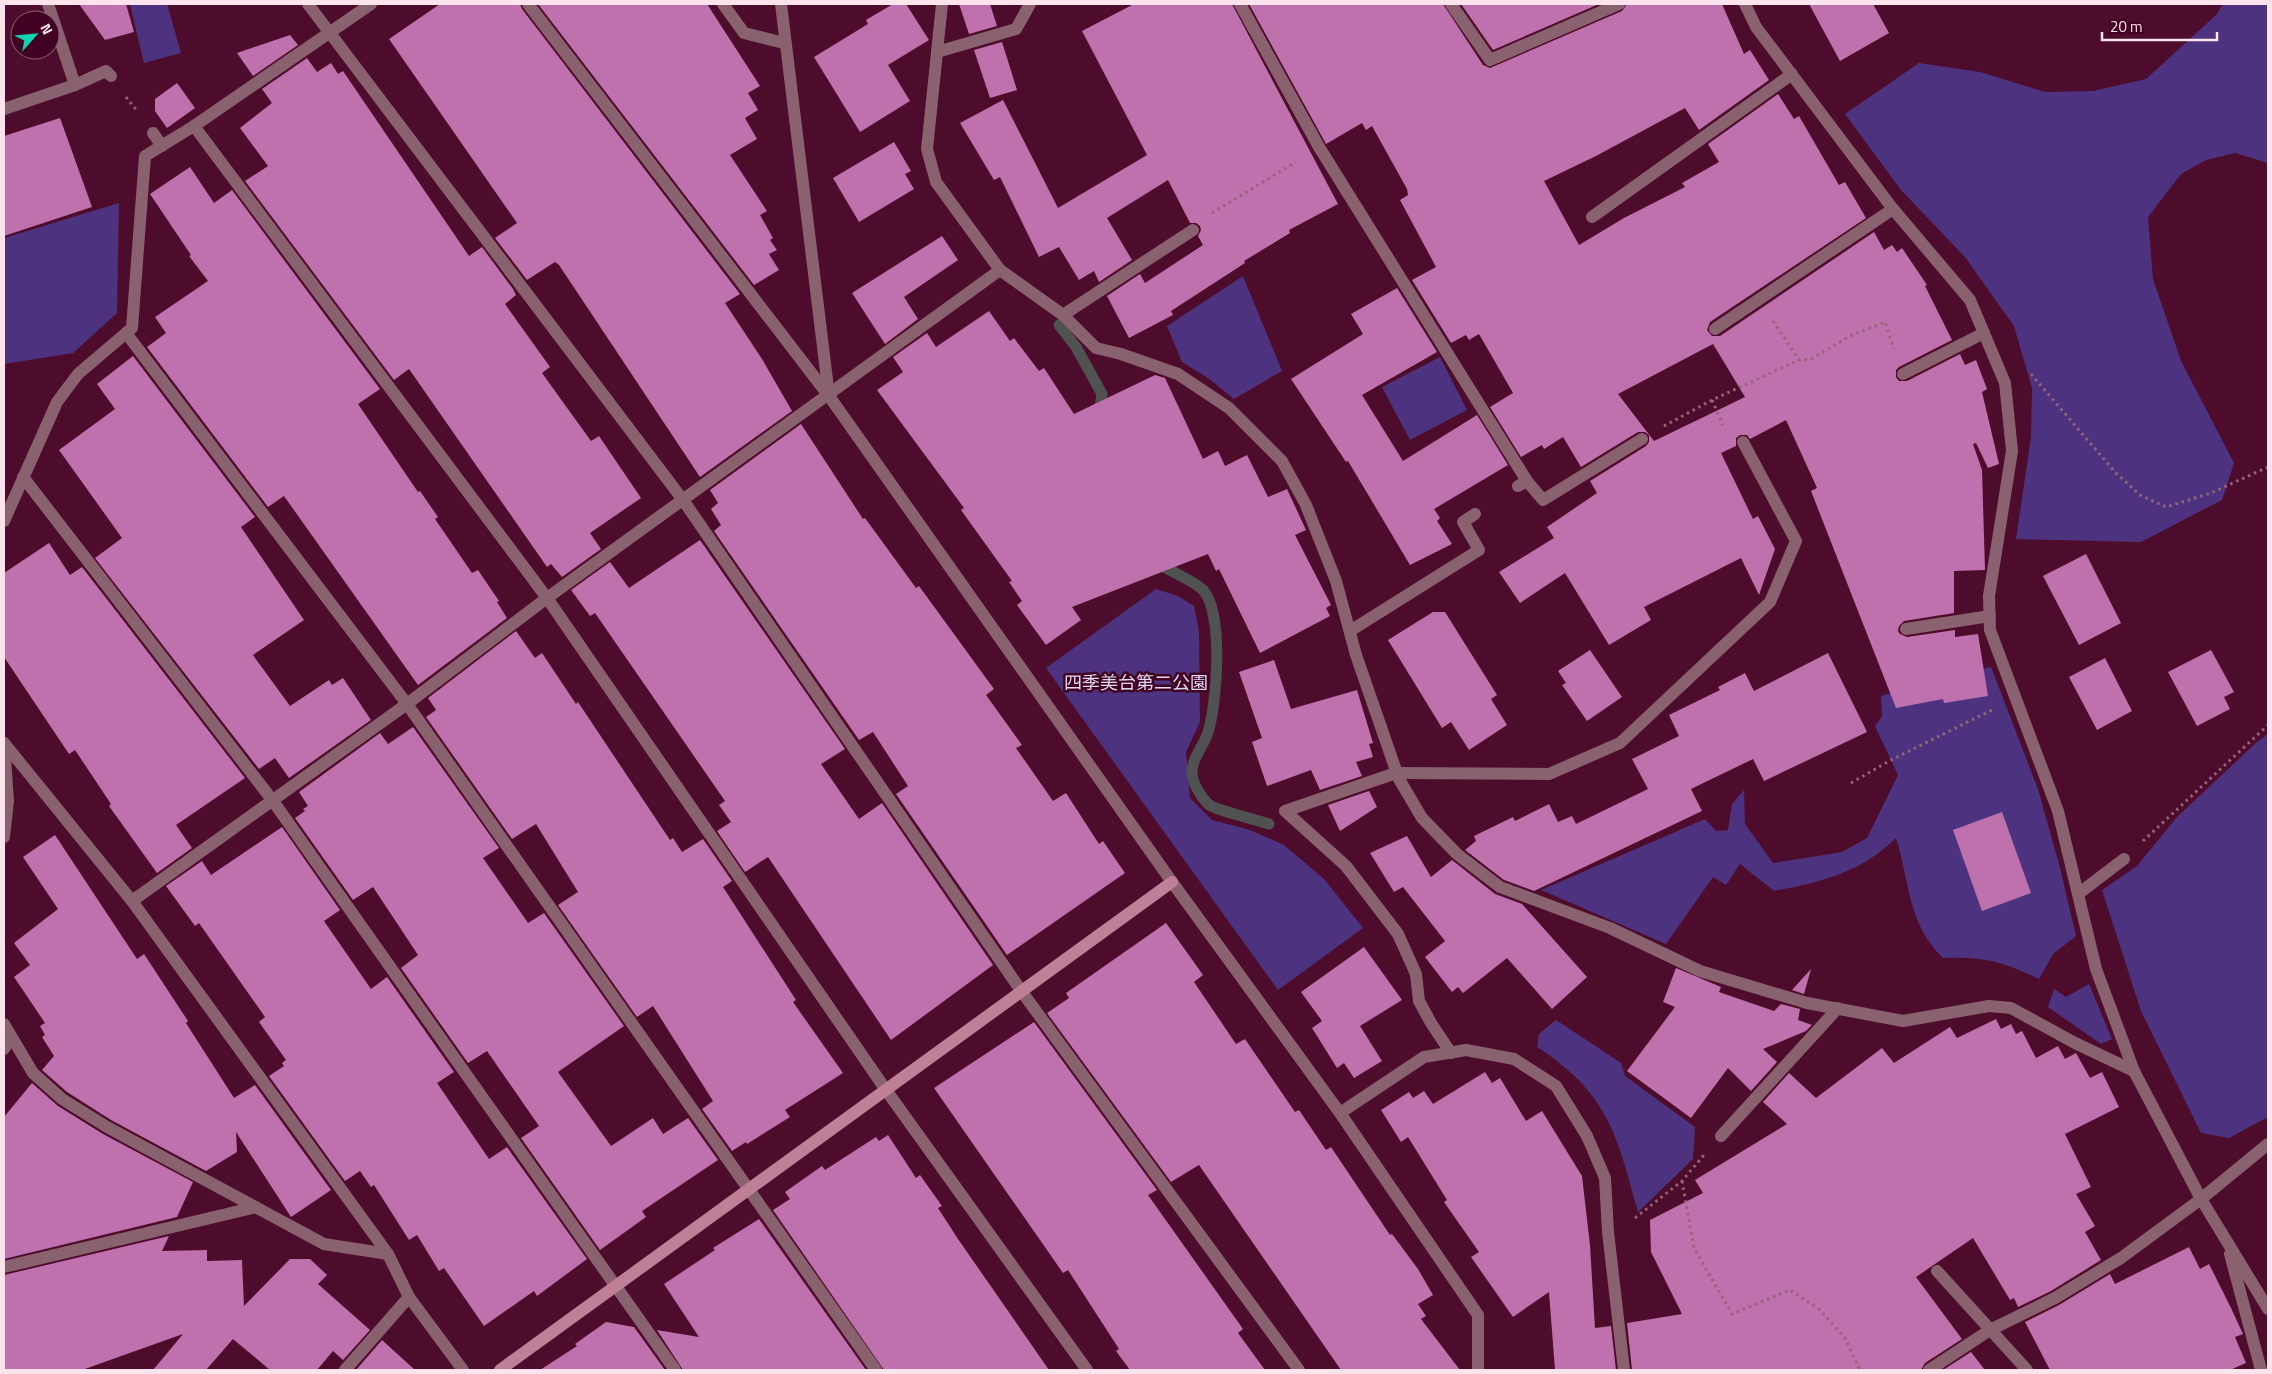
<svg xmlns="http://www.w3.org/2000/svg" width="2272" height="1374" font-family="'Titillium Web','Noto Sans JP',sans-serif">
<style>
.green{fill:#4d337f}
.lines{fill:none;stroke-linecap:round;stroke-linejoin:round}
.stream{stroke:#4f5251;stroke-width:11}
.building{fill:#bf71ad;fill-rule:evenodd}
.path{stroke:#956479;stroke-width:3;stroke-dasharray:2.5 4;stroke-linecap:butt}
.lane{stroke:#89616f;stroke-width:12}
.street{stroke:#89616f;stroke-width:12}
.secondary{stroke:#bf7f96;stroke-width:12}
.labels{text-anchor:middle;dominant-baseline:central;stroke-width:5;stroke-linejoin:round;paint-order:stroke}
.park-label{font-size:18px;fill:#dfdaf1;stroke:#410022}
</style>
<rect width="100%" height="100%" fill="#4d0c2b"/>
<g class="green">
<polygon points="130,4 167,4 181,53 144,63"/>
<polygon points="2223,4 2268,4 2268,163 2235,153 2206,160 2181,174 2148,217 2153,279 2181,361 2234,463 2222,500 2141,542 2016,539 2031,437 2032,388 2014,326 1965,257 1901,190 1845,114 1919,63 1980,72 2045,92 2093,91 2146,79 2216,15"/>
<polygon points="119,203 117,313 73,353 4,364 4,238"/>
<polygon points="1243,276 1282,371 1234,399 1208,378 1182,362 1167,326"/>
<polygon points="1440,357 1467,410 1410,440 1382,387"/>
<polygon points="1156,589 1178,596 1194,606 1199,631 1200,722 1186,752 1190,798 1212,820 1250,830 1284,845 1324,879 1363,928 1278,990 1046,668"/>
<path d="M 1991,667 L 2038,789 L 2060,868 L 2076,936 L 2053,954 L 2039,979 C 2000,961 1986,957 1943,958 C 1907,923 1910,882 1896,838 C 1860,873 1822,882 1774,891 L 1740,864 L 1726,885 L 1713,877 L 1666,944 L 1541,890 L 1705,819 L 1716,831 L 1728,830 L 1732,804 L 1744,790 L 1745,824 L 1773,863 L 1842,852 L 1867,838 L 1898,775 L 1875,726 L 1882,716 L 1881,696 Z"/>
<polygon points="2268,734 2268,1117 2229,1138 2201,1133 2141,1011 2102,890 2137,866 2177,817 2258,741"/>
<polygon points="2089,984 2112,1039 2101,1044 2048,1007 2054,989 2066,997"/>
<path d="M 1556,1020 L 1621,1063 L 1625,1076 L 1695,1127 L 1693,1159 L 1638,1212 C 1617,1135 1608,1093 1537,1047 L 1539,1034 Z"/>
</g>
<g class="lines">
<g class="stream">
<polyline points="1059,325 1076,347 1102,394 1099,415"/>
<path d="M 1157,560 L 1161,565 C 1172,572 1194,581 1203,590 C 1224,613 1217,704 1208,732 C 1204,746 1191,759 1192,774 C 1193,784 1201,797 1208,804 C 1214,810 1258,820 1269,824"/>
</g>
</g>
<g class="building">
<polygon points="79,4 126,4 134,32 105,40"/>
<polygon points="440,4 520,4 522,9 740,294 725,303 762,359 792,411 700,477 559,265 555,262 527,280 495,238 517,223 389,39"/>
<polygon points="538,4 707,4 760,86 748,93 758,110 745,118 757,139 730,155 767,211 760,215 773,238 770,240 777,250 769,254 779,270 754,285"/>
<polygon points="893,4 906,4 929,40 888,65 910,101 860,132 814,57 868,24 866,20"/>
<polygon points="959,4 990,4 997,26 969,34"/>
<polygon points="1134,4 1232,4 1338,204 1289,230 1290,233 1244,261 1245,263 1171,311 1173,315 1129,338 1107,296 1140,274 1145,283 1203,245 1198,236 1201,230 1200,226 1196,223 1190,223 1168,180 1107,218 1132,260 1099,282 1094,271 1079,280 1059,247 1039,257 1000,177 994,180 960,123 1003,100 1058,208 1147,155 1082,31"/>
<path d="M 1249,4 L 1443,4 L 1483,65 L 1490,68 L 1622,11 L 1627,4 L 1722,4 L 1744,54 L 1750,50 L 1769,80 L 1699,130 L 1685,108 L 1596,156 L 1544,181 L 1579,245 L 1624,218 L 1685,187 L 1682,183 L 1719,162 L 1708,144 L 1778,94 L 1794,119 L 1799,116 L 1839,185 L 1845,182 L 1866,218 L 1710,322 L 1707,330 L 1712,336 L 1720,336 L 1874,232 L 1884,250 L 1892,245 L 1897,252 L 1902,248 L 1927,285 L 1925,286 L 1952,340 L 1899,367 L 1896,370 L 1896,377 L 1899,381 L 1907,381 L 1960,354 L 1965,365 L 1976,360 L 1987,389 L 1982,392 L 1999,464 L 1988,468 L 1976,443 L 1973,444 L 1982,470 L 1985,570 L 1954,571 L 1954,613 L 1904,621 L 1899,626 L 1898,631 L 1900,634 L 1907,637 L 1955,630 L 1955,637 L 1978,634 L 1988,696 L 1944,703 L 1943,699 L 1896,708 L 1811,491 L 1817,488 L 1786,420 L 1750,439 L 1747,435 L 1740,435 L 1736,438 L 1736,446 L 1721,453 L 1753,519 L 1758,516 L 1775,549 L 1759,595 L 1741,558 L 1644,607 L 1651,620 L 1609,645 L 1565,573 L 1520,603 L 1499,572 L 1554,538 L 1547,527 L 1597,493 L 1590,481 L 1646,446 L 1649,442 L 1649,435 L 1645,432 L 1638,432 L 1581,467 L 1563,437 L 1544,449 L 1542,445 L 1521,457 L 1490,407 L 1513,393 L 1479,334 L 1469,340 L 1466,335 L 1451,343 L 1412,280 L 1436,267 L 1400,200 L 1408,195 L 1407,189 L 1372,126 L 1366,130 L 1362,123 L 1326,144 ZM 1713,344 L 1745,397 L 1654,441 L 1618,394 Z"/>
<polygon points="1461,4 1599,4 1493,50"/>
<polygon points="1809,4 1873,4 1889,33 1840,61"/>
<polygon points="290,35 298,45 253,76 237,53"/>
<polygon points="1002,42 1017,90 990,98 974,50"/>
<polygon points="307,58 317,72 331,63 338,74 343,71 469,256 482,247 513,289 516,295 505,304 550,367 542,373 591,441 599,436 641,498 590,533 601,549 562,577 551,564 547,567 409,369 394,380 245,181 268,166 240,128 272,103 262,89"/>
<polygon points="177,83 195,108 167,128 155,111 155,99"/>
<polygon points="60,118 92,207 4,236 4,136"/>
<polygon points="894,142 911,171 905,174 914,189 859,222 833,178"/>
<polygon points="190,167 214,203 232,190 380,389 358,404 418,492 420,491 438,517 435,519 472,573 478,570 499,601 497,602 507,618 418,685 284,496 268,507 147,347 166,333 155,317 208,281 189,256 191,255 150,194"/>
<polygon points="942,236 958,260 904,297 918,319 885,344 852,293"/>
<polygon points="1397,288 1437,352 1362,395 1403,461 1477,415 1508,465 1434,509 1440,518 1437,521 1452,544 1410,565 1348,461 1346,462 1291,379 1363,334 1351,314"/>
<polygon points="989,311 1010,341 1014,338 1039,371 1044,368 1074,414 1155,375 1165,378 1203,459 1218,451 1225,466 1247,455 1268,497 1287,489 1306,530 1295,535 1331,605 1326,608 1330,616 1260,653 1219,569 1216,571 1208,554 1072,607 1081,620 1046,645 1017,605 1022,601 1009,582 1012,581 961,510 964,508 877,390 903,372 893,357 927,333 936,347"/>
<polygon points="133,356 255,517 241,527 304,620 253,655 290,706 329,680 332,685 343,678 371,720 289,778 275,758 259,769 95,558 122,538 59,450 115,409 97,384"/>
<polygon points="801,424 863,519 865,518 916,588 919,586 994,689 986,695 1022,745 1016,748 1053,801 1066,793 1099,844 1103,841 1125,873 1007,955 896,794 908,786 873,732 859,740 714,531 721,525 711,509 718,503 710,490"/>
<polygon points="700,540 845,749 821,764 859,819 882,803 993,965 891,1040 768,857 745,872 717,831 731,822 719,805 725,801 595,613 590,616 571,590 610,562 629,588"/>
<polygon points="49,543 70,575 82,567 245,778 176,825 192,848 157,873 109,806 111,804 75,750 69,754 4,657 4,573"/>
<polygon points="2086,554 2121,623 2079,645 2043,576"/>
<polygon points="1433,612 1445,612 1497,695 1491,699 1507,725 1469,750 1451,722 1442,728 1388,640"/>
<polygon points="516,631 535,658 542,653 576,704 578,702 670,840 673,838 682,852 703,839 732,881 723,887 796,1000 793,1002 843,1073 785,1110 790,1117 747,1144 746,1142 732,1151 702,1109 713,1101 653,1006 637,1017 558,905 578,892 536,824 512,839 426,717 436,710 428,698"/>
<polygon points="1590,650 1622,697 1587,721 1562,685 1566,683 1558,671"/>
<polygon points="2211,650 2234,692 2224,697 2230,709 2197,726 2168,672"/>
<polygon points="1828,653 1867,732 1764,781 1753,759 1691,789 1702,811 1534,891 1504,880 1465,850 1476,841 1474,836 1513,817 1515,821 1549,804 1558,822 1572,816 1576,824 1648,789 1632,759 1679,736 1669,715 1720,690 1718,687 1745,673 1754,691"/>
<polygon points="2105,658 2132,711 2097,730 2069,677"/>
<polygon points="1274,660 1291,709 1357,690 1373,743 1369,744 1373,757 1356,762 1362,776 1320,790 1311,770 1267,786 1252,742 1262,738 1239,672"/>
<polygon points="413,727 499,848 483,858 528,923 544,913 624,1026 558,1072 611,1146 653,1118 663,1134 688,1118 718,1160 642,1211 646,1217 600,1250 521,1138 539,1126 487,1051 468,1063 401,968 418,955 373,887 353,900 295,818 305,811 303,809 308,806 299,792 380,733 388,744"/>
<polygon points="1369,791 1377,807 1340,831 1328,805"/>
<polygon points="2002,812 2031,893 1982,911 1953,830"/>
<polygon points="282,827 340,910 324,921 371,989 387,977 454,1072 437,1083 489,1159 507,1147 587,1259 537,1296 534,1291 484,1326 444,1268 439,1271 417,1235 409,1240 374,1185 371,1187 360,1171 345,1181 269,1076 284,1066 282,1063 286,1060 259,1022 265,1017 199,923 195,926 166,886 202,861 211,875"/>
<polygon points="55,835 137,959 144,954 188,1021 186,1023 234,1098 255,1085 331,1190 291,1217 236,1132 237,1152 206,1171 111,1120 67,1092 42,1070 54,1056 42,1037 45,1035 40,1026 45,1023 14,977 30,965 14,943 58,909 23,857"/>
<polygon points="1407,836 1431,877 1452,860 1495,894 1522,904 1587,977 1552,1009 1507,958 1463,993 1458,987 1452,992 1425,957 1445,941 1403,887 1394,892 1370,853"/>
<polygon points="1166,923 1203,975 1194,982 1236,1044 1245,1039 1295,1112 1299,1110 1326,1150 1331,1147 1390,1235 1392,1234 1418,1269 1433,1295 1418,1304 1426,1316 1421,1319 1460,1370 1341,1370 1199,1165 1171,1182 1047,1013 1069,998 1066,993"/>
<polygon points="1364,947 1402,1000 1360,1026 1382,1061 1354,1078 1344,1063 1337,1068 1312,1028 1322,1021 1301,992"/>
<polygon points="1676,968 1721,987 1719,992 1774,1011 1781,1004 1800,1009 1798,1020 1812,1025 1806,1031 1763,1049 1777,1062 1751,1091 1728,1068 1691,1118 1627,1071 1675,1007 1663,1002"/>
<polygon points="1811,969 1804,994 1792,990"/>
<polygon points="1996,1019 2001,1029 2011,1024 2016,1034 2022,1031 2036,1058 2058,1046 2065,1059 2076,1053 2090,1078 2102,1072 2119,1107 2065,1134 2091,1187 2076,1194 2095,1226 2085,1232 2101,1260 2051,1291 2018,1307 2014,1298 2010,1300 1973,1238 1916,1277 1962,1339 1925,1363 1921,1370 1632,1370 1627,1323 1682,1314 1651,1252 1650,1220 1703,1193 1695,1180 1787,1124 1763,1102 1789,1073 1816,1098 1882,1048 1894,1063 1950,1027 1957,1038"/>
<polygon points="1034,1022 1157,1190 1148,1195 1243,1329 1238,1333 1265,1370 1130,1370 1116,1351 1119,1349 1068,1270 1063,1273 934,1088"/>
<polygon points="1485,1072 1492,1083 1500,1078 1526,1121 1542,1111 1582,1176 1590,1245 1595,1328 1611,1326 1616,1370 1555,1370 1549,1292 1513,1317 1471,1257 1479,1252 1444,1202 1447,1200 1408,1137 1401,1142 1381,1110 1409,1092 1413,1098 1424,1091 1433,1104"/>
<polygon points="32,1083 58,1106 103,1134 193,1182 177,1217 4,1259 4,1117"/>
<polygon points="888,1135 916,1178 920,1175 942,1206 938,1208 958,1239 1049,1370 884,1370 773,1210 790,1199 785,1192 822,1166 825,1170 876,1137 879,1141"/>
<polygon points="759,1219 866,1370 683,1370 657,1330 699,1337 664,1284 715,1250 713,1248"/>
<polygon points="169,1236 162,1251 207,1250 207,1261 242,1260 244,1306 290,1259 310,1259 327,1275 318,1284 370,1330 343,1360 333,1351 317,1370 270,1370 233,1339 206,1370 153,1370 183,1334 82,1370 4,1370 4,1275"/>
<polygon points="2189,1247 2200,1269 2209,1264 2231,1308 2243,1334 2235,1337 2246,1363 2230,1370 2050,1370 2025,1322 2059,1305 2110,1274 2115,1284"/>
<polygon points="606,1322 634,1327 665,1370 540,1370 577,1346 575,1344"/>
<polygon points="382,1340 415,1370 356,1370"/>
<polygon points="1971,1352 1985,1370 1943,1370"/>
</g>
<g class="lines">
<g class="path">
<polyline points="126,97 138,112"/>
<polyline points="1212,213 1296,162"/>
<polyline points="1773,321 1799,360"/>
<polyline points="2031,374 2115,472 2140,495 2166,507 2211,493 2268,467"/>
<polyline points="1712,400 1723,425"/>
<polyline points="1664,426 1712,400 1799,360 1811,359 1850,336 1885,322 1894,349"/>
<polyline points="1851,783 1891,760 1992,710"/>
<polyline points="2143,841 2268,725"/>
<polyline points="1682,1181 1694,1248 1732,1314 1790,1290 1820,1310 1845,1338 1860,1370"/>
<polyline points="1635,1218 1682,1181 1704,1155"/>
</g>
<g class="lane">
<polyline points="1063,315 1193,230"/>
<polyline points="1903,374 1984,333"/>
<polyline points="1527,481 1543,500 1642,439"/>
<polyline points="1396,773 1285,811 1346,866 1398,934 1416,974 1419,1001 1431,1023 1451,1053"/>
<polyline points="2078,894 2124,859"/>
<polyline points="1721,1136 1838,1008"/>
</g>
<g class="street">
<polyline points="48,4 75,85 106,71 111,76"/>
<polyline points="308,4 683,500 1022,992 1299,1370"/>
<polyline points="528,4 829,396 1172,882 1340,1113 1478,1315 1478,1370"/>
<polyline points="723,4 744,33 784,43"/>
<polyline points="781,4 829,396"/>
<polyline points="942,4 927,149 936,182 1000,270 1063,315 1096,348 1121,354 1178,374 1229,408 1282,461 1306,505 1336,581 1356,655 1399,779 1422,818 1457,854 1500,887 1610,928 1700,971 1807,1003 1903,1021 1989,1006 2011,1008 2075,1043 2134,1071"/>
<polyline points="1240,4 1319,147 1527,481 1518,486"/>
<polyline points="1451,4 1490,60 1619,4"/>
<polyline points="1745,4 1756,27 1893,209 1970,300 2005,383 2012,451 1989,596 1990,630 2058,811 2096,969 2134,1071 2201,1199 2268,1309"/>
<polyline points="937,52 1016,29 1030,4"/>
<polyline points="4,109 75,85"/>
<polyline points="194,126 547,598 886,1090 1087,1370"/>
<polyline points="153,133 162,146"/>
<polyline points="1592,217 1792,74"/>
<polyline points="1715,329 1893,209"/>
<polyline points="126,333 407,704 876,1370"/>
<polyline points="23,477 273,801 675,1370"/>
<polyline points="4,521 57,402 78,374 132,328 145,156 194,126 371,4"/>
<polyline points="1906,629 1990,616"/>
<polyline points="1350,631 1479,550 1463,522 1475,514"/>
<polyline points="4,743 132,901 388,1254 409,1297 463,1370"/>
<polyline points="4,743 8,801 4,837"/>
<polyline points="1396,773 1549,774 1620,743 1770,602 1796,541 1743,442"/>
<polyline points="132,901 407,704 547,598 1000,270"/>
<polyline points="4,1024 33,1073 62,1099 107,1127 324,1244 388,1254"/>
<polyline points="4,1049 11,1037"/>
<polyline points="1340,1113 1424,1057 1466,1050 1514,1059 1556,1086 1587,1136 1605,1178 1608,1232 1624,1370"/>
<polyline points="2230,1254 2261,1370"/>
<polyline points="4,1267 256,1207"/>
<polyline points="1937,1271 2027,1370"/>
<polyline points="345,1370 409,1297"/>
<polyline points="1929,1370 1990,1330 2055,1298 2121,1258 2201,1199 2268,1144"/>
</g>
<polyline class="secondary" points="500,1370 1172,882"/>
</g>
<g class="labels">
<g class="park-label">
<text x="1136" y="682">四季美台第二公園</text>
</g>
</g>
<rect width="2272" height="1374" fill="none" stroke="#fde4ec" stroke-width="10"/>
<g transform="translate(35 35) rotate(63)"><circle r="24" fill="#410022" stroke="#8c5b73"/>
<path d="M0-4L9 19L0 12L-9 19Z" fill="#0fd5b4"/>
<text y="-8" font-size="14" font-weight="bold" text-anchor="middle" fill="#fde4ec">N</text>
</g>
<path d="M2102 32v8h115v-8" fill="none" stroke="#fde4ec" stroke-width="2.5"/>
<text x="2110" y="32" font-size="15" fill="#fde4ec" stroke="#410022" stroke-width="4" paint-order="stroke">20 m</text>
</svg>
